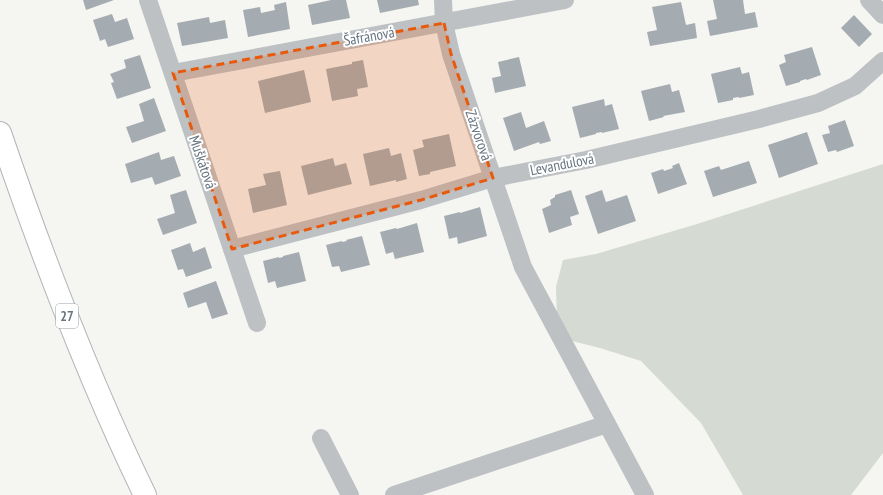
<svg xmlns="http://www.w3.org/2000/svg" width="883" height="495" font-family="'PT Sans Narrow',sans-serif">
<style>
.green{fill:#d5dad2}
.building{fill:#a5acb1}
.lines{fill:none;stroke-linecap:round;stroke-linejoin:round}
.primary-casing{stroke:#b0b5b8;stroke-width:24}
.minor{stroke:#bdc1c4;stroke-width:18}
.primary{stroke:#fff;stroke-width:22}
.marked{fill:#e8590c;fill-opacity:0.2;stroke:#e8590c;stroke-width:3;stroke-dasharray:8 5;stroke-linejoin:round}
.labels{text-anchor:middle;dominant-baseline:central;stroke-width:4;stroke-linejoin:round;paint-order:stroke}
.shield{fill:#fff;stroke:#959ea7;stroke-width:1}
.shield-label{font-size:14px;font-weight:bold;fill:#677581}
.street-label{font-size:15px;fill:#677581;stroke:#fff}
</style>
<rect width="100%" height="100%" fill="#f5f5f2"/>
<polygon class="green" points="883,164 883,453 851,495 743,495 701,423 641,361 600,348 568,340 557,319 556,287 563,260 596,254 697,224"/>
<g class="building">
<polygon points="83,0 114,0 86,10"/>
<polygon points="331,0 346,0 350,18 312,25 308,5"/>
<polygon points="377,0 418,0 419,5 380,13"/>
<polygon points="713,0 743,0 745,14 755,12 758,27 710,36 707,21 717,19"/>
<polygon points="286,2 290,29 248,37 243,10 260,7 261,13 275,10 274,5"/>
<polygon points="681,2 686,25 695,23 697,38 650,46 647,32 657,30 652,7"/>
<polygon points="112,14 115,22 127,18 134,39 108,47 105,39 100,41 93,20"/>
<polygon points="854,15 872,34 859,47 841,28"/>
<polygon points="209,17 210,23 225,20 228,38 182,46 177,23"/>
<polygon points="812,47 821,75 807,80 806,79 800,81 800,82 786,86 779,65 786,62 784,55"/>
<polygon points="140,55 151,88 117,99 111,83 114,82 110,74 126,68 124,60"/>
<polygon points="519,57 526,86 495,93 492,78 501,76 498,62"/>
<polygon points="363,60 368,87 357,89 358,96 332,101 326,69 352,64 352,62"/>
<polygon points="740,67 742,74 749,72 754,95 739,98 739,97 733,98 733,100 718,103 711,74"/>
<polygon points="304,70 311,102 265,113 258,81"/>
<polygon points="670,84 672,92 679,90 685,112 663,116 664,117 649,121 641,91"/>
<polygon points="154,98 166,131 132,143 126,127 144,121 139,104"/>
<polygon points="604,99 605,106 612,104 619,129 602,133 602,132 596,133 596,134 580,138 572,107"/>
<polygon points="521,112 526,128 544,121 551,141 540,144 539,142 514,151 503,118"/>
<polygon points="845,120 854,146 837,152 836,150 828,152 822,135 830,133 828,126"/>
<polygon points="807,132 818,164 779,178 768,145"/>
<polygon points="449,134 456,166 430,172 430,174 419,176 413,150 424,147 422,140"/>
<polygon points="389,148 391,156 401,153 407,179 396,182 396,180 370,186 363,154"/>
<polygon points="159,152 161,160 174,156 181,176 155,185 152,177 131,183 125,164"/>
<polygon points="333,158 335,166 346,163 352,184 308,195 301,166"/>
<polygon points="749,161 757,183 713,197 704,171 719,166 721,170"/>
<polygon points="679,163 687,184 658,194 651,173 663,169 664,171 673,168 672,166"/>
<polygon points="280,171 287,205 253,213 248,189 266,185 263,174"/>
<polygon points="186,190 197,223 163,235 157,219 175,213 170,195"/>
<polygon points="571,190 579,214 570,217 572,225 549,233 542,209 551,205 550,200 555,197 555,195"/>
<polygon points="602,190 606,202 627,195 636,221 598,234 585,196"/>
<polygon points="480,207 487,236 458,244 457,237 449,239 444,216 460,212 460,213"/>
<polygon points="417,223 424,252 395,259 393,252 386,254 380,232 396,228 397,229"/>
<polygon points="362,236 370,265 341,272 339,266 332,267 326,245 342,241 342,242 347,241 346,240"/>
<polygon points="190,243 193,252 205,247 212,268 186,277 183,269 178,270 171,250"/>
<polygon points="299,252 306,281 277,288 275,281 268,283 263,261 279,257 279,258 283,257 283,256"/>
<polygon points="216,281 228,314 212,319 206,302 188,308 183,293"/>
</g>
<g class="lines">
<defs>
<path id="primary" d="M 0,133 C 42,256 88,378 145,495"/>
</defs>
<use href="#primary" class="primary-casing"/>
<g class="minor">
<polyline points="148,0 257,323"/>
<polyline points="443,0 444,23 451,54 523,267 645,495"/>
<polyline points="869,0 883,15"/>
<polyline points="173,73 565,0"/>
<polyline points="232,249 421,200 493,178 586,160 759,119 818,103 855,86 883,61"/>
<polyline points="321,438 350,495"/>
<polyline points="394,495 607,424"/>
</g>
<use href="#primary" class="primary"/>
</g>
<path class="marked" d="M 444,23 L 451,54 L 493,178 L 421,200 L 232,249 L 173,73 Z"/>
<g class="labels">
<rect class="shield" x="56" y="304" width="22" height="24" rx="3"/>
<g class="shield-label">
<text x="67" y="316">27</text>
</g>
<g class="street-label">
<text transform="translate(369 36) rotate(-10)">Šafránová</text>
<text transform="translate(479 135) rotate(71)">Zázvorová</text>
<text transform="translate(203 162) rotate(71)">Muškátová</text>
<text transform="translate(562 164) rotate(-11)">Levandulová</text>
</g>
</g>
</svg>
